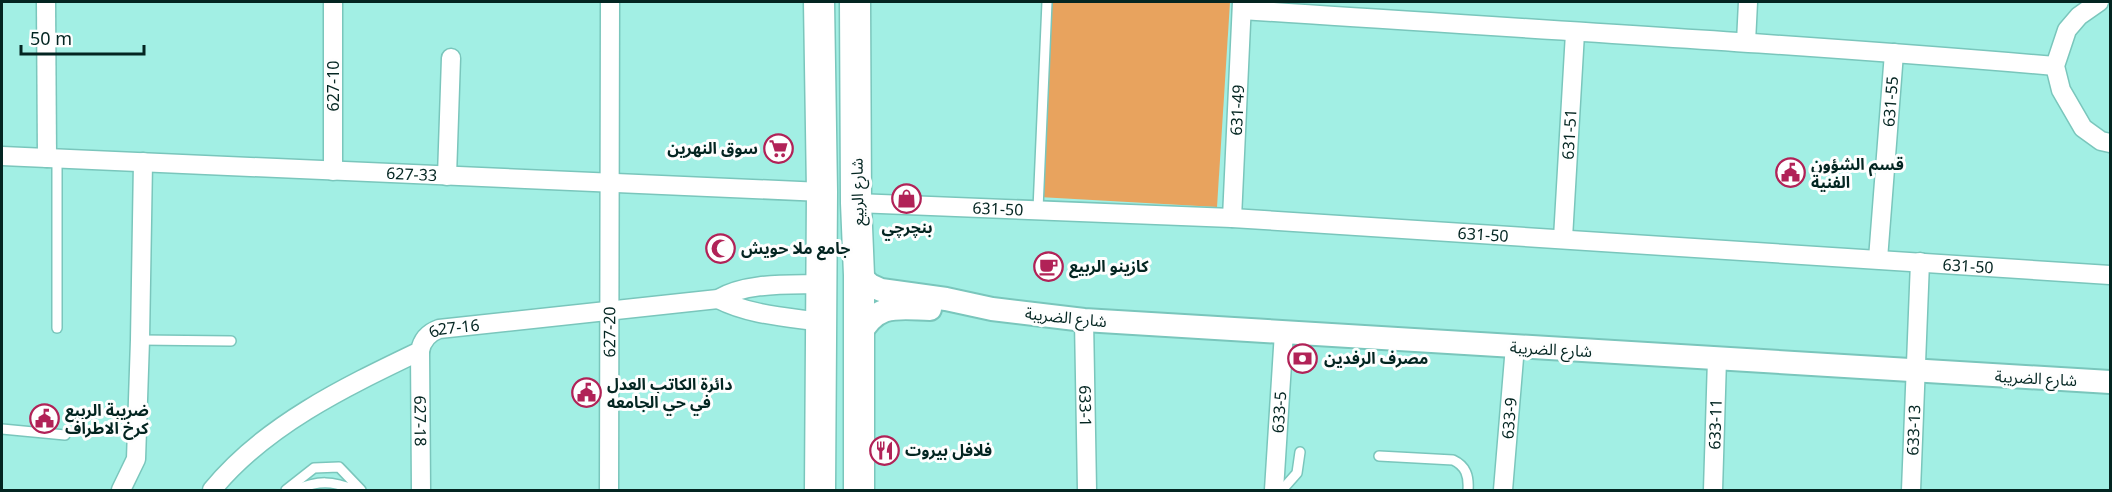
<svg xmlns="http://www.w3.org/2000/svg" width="2112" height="492" font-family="'Noto Sans','Noto Sans Arabic',sans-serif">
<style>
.green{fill:#e8a35e}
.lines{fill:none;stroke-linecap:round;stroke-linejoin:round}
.service-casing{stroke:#7ac6bc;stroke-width:12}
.minor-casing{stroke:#7ac6bc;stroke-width:21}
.tertiary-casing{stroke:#7ac6bc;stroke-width:26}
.primary-casing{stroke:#7ac6bc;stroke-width:33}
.service{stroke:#fff;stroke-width:9}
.minor{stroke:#fff;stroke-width:18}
.tertiary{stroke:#fff;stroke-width:22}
.primary{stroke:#fff;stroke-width:30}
.labels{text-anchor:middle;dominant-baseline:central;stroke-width:6;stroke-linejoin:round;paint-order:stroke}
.street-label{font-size:16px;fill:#032521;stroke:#fefefe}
.poi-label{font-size:16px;font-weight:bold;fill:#032521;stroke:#fefefe;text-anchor:start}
</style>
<rect width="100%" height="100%" fill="#a2efe4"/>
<polygon class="green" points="1051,2 1230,2 1217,207 1039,197"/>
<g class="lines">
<defs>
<g id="service">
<polyline points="57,158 57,328"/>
<polyline points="1038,209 1047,2"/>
<polyline points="140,340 231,341"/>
<polyline points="2,429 65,435"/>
<path d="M 1379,456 L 1453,460 C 1466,466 1469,476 1468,490"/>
<polyline points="286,490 314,468 339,467 361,490"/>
<path d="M 296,490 C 318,480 333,481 355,490"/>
<polyline points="1282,490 1297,473 1300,452"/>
</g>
<g id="minor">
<polyline points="46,2 47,158"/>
<polyline points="2099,2 2079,16 2067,30 2055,66 2061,90 2083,128 2101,141 2110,143"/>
<path d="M 1242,10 C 1513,28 1784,43 2055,66"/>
<polyline points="1746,42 1748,2"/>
<path id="s1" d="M 2,156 L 822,192"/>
<polyline points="333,171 333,2"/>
<polyline points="447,176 451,58"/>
<path id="s2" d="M 856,203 L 1232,218 L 2110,275"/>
<path id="s3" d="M 1232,218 L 1242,2"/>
<path id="s4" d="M 1563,238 L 1575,33"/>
<path id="s5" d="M 1878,259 L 1894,53"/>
<path d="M 718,299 C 749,315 787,317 821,322"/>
<path id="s6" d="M 1084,320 L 1087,490"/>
<path id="s7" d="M 420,351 L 421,490"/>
<polyline points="121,490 136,459 140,340 143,162"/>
<path id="s8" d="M 212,490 C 265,425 345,387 420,351 C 422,340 428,333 439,329 L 718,299 C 747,282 788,285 821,284"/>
<path id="s9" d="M 609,490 L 610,2"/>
<path id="s10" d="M 1274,490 L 1284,332"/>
<path id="s11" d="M 1503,490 L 1515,346"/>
<path id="s12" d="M 1713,490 L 1717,359"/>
<path id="s13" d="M 1911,490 L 1920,262"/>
</g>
<g id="tertiary">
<polyline points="859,275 870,285 881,290 946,299 992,309 1084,320 2110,382"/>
<path d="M 859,336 C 877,302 897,308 930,309"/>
</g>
<g id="primary">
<polyline points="819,2 822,192 820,490"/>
<polyline points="855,2 856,203 859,275 859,490"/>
</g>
</defs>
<use href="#service" class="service-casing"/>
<use href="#minor" class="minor-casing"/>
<use href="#tertiary" class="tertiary-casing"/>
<use href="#primary" class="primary-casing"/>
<use href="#service" class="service"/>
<use href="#minor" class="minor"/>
<use href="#tertiary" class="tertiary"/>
<use href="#primary" class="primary"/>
</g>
<defs>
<symbol id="supermarket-ring" viewBox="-11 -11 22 22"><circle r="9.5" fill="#fefefe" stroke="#b12257" stroke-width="1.5"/><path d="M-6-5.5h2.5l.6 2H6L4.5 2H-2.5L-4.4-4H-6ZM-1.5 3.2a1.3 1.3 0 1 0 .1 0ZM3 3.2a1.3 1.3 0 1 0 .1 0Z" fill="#b12257"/></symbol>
<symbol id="civic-ring" viewBox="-11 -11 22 22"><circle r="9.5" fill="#fefefe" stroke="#b12257" stroke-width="1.5"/><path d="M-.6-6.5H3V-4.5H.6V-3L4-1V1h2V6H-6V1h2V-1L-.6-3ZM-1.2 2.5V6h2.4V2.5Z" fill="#b12257"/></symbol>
<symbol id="shop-ring" viewBox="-11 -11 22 22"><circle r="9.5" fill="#fefefe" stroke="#b12257" stroke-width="1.5"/><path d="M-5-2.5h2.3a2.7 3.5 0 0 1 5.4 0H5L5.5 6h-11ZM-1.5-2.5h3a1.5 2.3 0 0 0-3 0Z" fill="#b12257"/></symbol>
<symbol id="mosque-ring" viewBox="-11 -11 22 22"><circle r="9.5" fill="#fefefe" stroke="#b12257" stroke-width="1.5"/><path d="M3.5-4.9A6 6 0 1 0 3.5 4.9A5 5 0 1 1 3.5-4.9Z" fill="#b12257"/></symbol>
<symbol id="cafe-ring" viewBox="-11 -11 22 22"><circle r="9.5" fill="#fefefe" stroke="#b12257" stroke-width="1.5"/><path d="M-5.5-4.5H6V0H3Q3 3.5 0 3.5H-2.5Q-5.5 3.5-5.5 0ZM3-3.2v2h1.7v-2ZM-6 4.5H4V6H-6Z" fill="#b12257"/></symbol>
<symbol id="bank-ring" viewBox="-11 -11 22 22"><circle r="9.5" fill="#fefefe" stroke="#b12257" stroke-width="1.5"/><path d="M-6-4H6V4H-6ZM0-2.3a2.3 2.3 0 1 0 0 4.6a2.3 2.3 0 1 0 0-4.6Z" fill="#b12257"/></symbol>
<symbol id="restaurant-ring" viewBox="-11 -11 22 22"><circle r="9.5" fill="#fefefe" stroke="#b12257" stroke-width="1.5"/><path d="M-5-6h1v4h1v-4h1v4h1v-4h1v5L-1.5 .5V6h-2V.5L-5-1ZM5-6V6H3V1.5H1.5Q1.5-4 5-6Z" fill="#b12257"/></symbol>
</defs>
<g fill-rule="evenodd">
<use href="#supermarket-ring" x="762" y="132" width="33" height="33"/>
<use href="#civic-ring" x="1774" y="156" width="33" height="33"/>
<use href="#shop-ring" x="890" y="182" width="33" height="33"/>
<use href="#mosque-ring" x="704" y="232" width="33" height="33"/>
<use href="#cafe-ring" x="1032" y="250" width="33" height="33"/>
<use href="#bank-ring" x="1286" y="342" width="33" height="33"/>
<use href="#civic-ring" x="570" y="376" width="33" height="33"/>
<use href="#civic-ring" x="28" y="402" width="33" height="33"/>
<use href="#restaurant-ring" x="868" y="434" width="33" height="33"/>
</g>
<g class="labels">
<g class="street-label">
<text transform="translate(333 86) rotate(-90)">627-10</text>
<text stroke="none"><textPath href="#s5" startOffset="158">631-55</textPath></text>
<text stroke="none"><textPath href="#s3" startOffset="108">631-49</textPath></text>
<text stroke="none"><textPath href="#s4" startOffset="104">631-51</textPath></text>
<text stroke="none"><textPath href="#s1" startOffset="410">627-33</textPath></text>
<text transform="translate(857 192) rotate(-91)">شارع الربيع</text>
<text stroke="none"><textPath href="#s2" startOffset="142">631-50</textPath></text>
<text stroke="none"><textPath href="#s2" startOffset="628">631-50</textPath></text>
<text stroke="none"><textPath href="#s2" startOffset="1114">631-50</textPath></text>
<text transform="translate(1066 317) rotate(6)">شارع الضريبة</text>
<text stroke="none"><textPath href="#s8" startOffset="298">627-16</textPath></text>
<text stroke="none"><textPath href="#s9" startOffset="158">627-20</textPath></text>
<text transform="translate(1551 349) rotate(3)">شارع الضريبة</text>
<text transform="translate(2036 378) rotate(3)">شارع الضريبة</text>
<text stroke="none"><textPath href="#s6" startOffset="86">633-1</textPath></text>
<text stroke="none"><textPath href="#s10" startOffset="78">633-5</textPath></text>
<text stroke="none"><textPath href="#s11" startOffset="72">633-9</textPath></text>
<text stroke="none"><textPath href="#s7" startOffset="70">627-18</textPath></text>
<text stroke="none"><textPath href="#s12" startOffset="66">633-11</textPath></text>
<text stroke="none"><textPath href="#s13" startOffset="60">633-13</textPath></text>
</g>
<g class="poi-label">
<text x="758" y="148" text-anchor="end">سوق النهرين</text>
<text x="1811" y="164">قسم الشؤون<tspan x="1811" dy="18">الفنية</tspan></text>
<text x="907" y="227" text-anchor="middle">بنچرچي</text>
<text x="741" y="248">جامع ملا حويش</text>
<text x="1069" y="266">كازينو الربيع</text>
<text x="1324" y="358">مصرف الرفدين</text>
<text x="607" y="384">دائرة الكاتب العدل<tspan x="607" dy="18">في حي الجامعه</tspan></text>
<text x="65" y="410">ضريبة الربيع<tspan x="65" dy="18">كرخ الاطراف</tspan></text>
<text x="905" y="450">فلافل بيروت</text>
</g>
</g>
<rect width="2112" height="492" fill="none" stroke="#032521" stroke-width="6"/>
<path d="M21 45v9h123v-9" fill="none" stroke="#032521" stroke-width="3"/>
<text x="30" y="45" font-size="18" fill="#032521" stroke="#fefefe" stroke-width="4.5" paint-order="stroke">50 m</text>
</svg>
